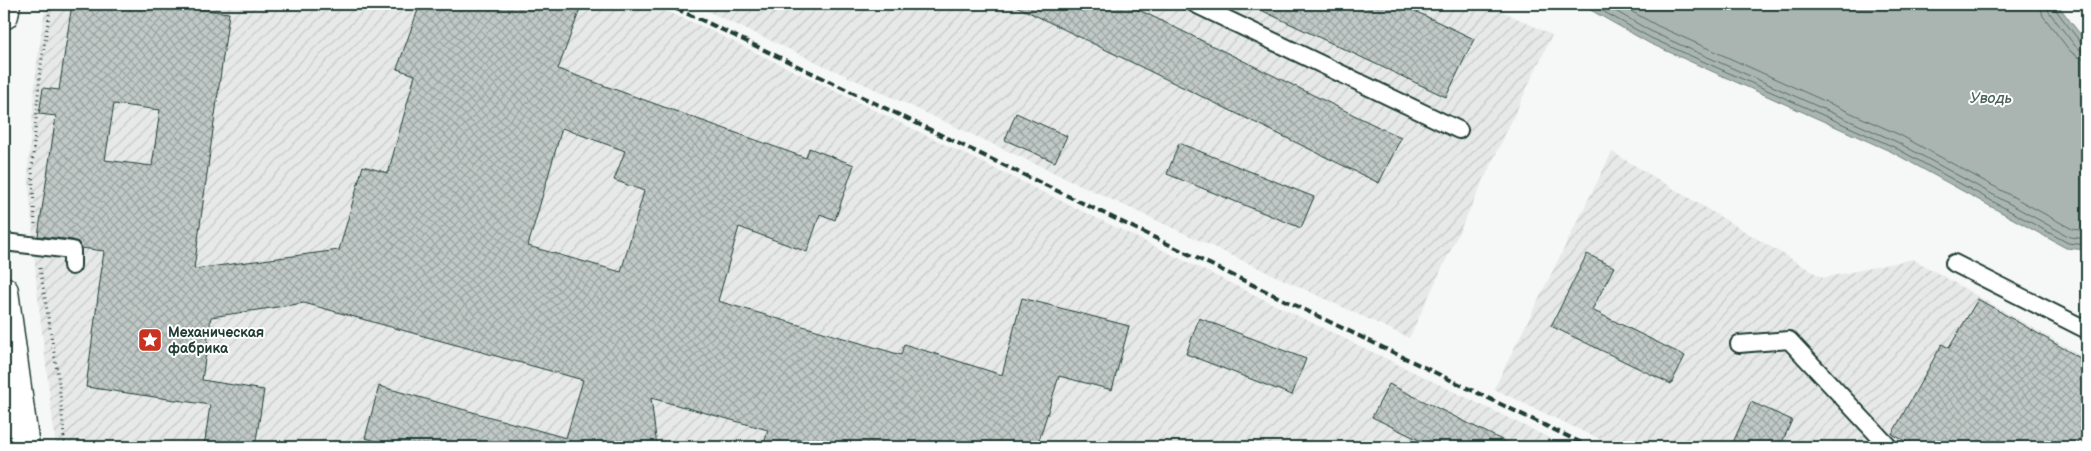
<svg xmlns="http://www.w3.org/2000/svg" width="2091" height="451" font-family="'Balsamiq Sans',sans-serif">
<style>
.industrial{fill:url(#industrial-furrows)}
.water{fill:#aab5b1;stroke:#72857f}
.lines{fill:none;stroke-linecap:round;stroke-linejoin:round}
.shore{stroke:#576d66;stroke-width:1}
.building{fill:url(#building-cross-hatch);stroke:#1f3d34;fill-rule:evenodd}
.lane-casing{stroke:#1f3d34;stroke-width:20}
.secondary-casing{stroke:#1f3d34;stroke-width:31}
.path{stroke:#1f3d34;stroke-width:3;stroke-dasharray:1 4;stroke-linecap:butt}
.lane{stroke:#fff;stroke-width:16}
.secondary{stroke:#fff;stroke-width:28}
.rail{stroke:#1f3d34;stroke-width:4;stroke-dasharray:8 4;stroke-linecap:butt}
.labels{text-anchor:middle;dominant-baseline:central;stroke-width:4;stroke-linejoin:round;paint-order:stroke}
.poi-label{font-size:14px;font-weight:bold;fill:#1f3d34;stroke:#fff;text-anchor:start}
.water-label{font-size:15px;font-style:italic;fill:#49615a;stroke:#fff}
</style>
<defs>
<pattern id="industrial-furrows" width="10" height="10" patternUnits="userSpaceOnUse" patternTransform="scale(1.25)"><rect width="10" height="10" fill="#e6e9e8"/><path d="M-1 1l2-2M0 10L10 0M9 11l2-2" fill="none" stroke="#c5c9c8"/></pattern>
<pattern id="building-cross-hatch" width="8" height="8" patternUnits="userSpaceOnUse" patternTransform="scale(1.25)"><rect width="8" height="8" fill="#c0c9c6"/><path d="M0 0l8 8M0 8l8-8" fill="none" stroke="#9ba4a2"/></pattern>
</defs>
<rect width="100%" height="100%" fill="#f6f7f7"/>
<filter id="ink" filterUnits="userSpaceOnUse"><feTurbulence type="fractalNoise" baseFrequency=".02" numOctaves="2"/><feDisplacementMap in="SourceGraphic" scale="10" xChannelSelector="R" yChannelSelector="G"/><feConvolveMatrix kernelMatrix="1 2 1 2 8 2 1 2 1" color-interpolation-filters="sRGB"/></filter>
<g filter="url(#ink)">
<g class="industrial">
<polygon points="46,4 649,4 701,26 1568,447 56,447 37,291 28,169 37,62"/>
<polygon points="692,4 1487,4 1552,35 1409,338"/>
<polygon points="1612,152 1823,278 1913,259 2087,359 2087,447 1616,447 1494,389"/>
</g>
<polygon class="water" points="1580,4 2057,4 2087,43 2087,250 2066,248 1892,152 1649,43"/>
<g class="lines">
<g class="shore">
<polyline points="1590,4 1651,38 1894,147 2068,243 2087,245"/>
<polyline points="1603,4 1654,33 1897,142 2070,237 2087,239"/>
<polyline points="1618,4 1658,26 1900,135 2072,229 2087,231"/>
<polyline points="2040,4 2043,16 2070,51 2078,57 2087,59"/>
<polyline points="2047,4 2049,12 2076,47 2081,50 2087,51"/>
<polyline points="2054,4 2055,9 2081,43 2087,45"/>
</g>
</g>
<g class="building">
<path d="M 72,4 L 158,4 L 229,13 L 194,269 L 339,250 L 363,166 L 388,173 L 415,75 L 397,69 L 420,4 L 582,4 L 558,69 L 806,158 L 809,148 L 854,165 L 835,220 L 820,214 L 807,252 L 739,227 L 718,301 L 901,355 L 904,344 L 1002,375 L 1022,298 L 1129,326 L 1112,390 L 1059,376 L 1037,447 L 825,447 L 796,439 L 793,447 L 763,447 L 768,430 L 651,398 L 657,447 L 399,447 L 365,438 L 379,386 L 566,438 L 583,380 L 304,303 L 211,317 L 202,380 L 264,390 L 255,447 L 204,447 L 210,405 L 86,387 L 104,251 L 81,248 L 78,242 L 73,240 L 38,236 L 56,116 L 39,114 L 43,88 L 59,90 ZM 114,104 L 160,110 L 152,166 L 105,160 ZM 562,128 L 625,151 L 614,180 L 644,191 L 621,272 L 528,246 Z"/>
<polygon points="1012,4 1127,4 1401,138 1379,183"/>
<polygon points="1248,4 1400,4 1474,39 1446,97"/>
<polygon points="1016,113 1067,136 1055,162 1005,140"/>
<polygon points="1179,143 1314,197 1301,228 1167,174"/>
<polygon points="1587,254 1614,267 1592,310 1685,356 1671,384 1551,326"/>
<polygon points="1978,299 2087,362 2087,426 2076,447 1916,447 1892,434 1942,344 1949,348"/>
<polygon points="1199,318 1306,359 1292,395 1186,354"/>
<polygon points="1389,384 1516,447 1433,447 1372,417"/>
<polygon points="1751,402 1792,420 1780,447 1731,447"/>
</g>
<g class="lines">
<defs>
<g id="lane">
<polyline points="1195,4 1459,130"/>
<polyline points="4,242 72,250 72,266"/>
<polyline points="1954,263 2087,330"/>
<polyline points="1739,344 1789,340 1889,447"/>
</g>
<g id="secondary">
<polyline points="4,15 6,4"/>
<polyline points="4,291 25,447"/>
</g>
</defs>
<use href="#lane" class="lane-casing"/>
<use href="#secondary" class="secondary-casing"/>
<g class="path">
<polyline points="35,224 32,169 40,71 51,4"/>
<polyline points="40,268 59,383 65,447"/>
</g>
<use href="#lane" class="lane"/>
<use href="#secondary" class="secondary"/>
<polyline class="rail" points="665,4 706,22 1590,447"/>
</g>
</g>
<defs>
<symbol id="sight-square" viewBox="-11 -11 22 22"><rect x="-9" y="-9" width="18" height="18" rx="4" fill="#c8321e" stroke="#fff"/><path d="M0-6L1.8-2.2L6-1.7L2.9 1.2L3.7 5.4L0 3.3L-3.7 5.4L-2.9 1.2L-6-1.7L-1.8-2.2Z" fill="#fff"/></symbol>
</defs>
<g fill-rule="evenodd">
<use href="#sight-square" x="136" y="326" width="28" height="28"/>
</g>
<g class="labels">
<g class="poi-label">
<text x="168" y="332">Механическая<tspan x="168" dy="16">фабрика</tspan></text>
</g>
<g class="water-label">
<text x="1991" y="98">Уводь</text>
</g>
</g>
<rect width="2091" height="451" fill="none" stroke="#fff" stroke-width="20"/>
<rect x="10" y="10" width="2071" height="431" fill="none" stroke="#1f3d34" stroke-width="2" filter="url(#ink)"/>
</svg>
